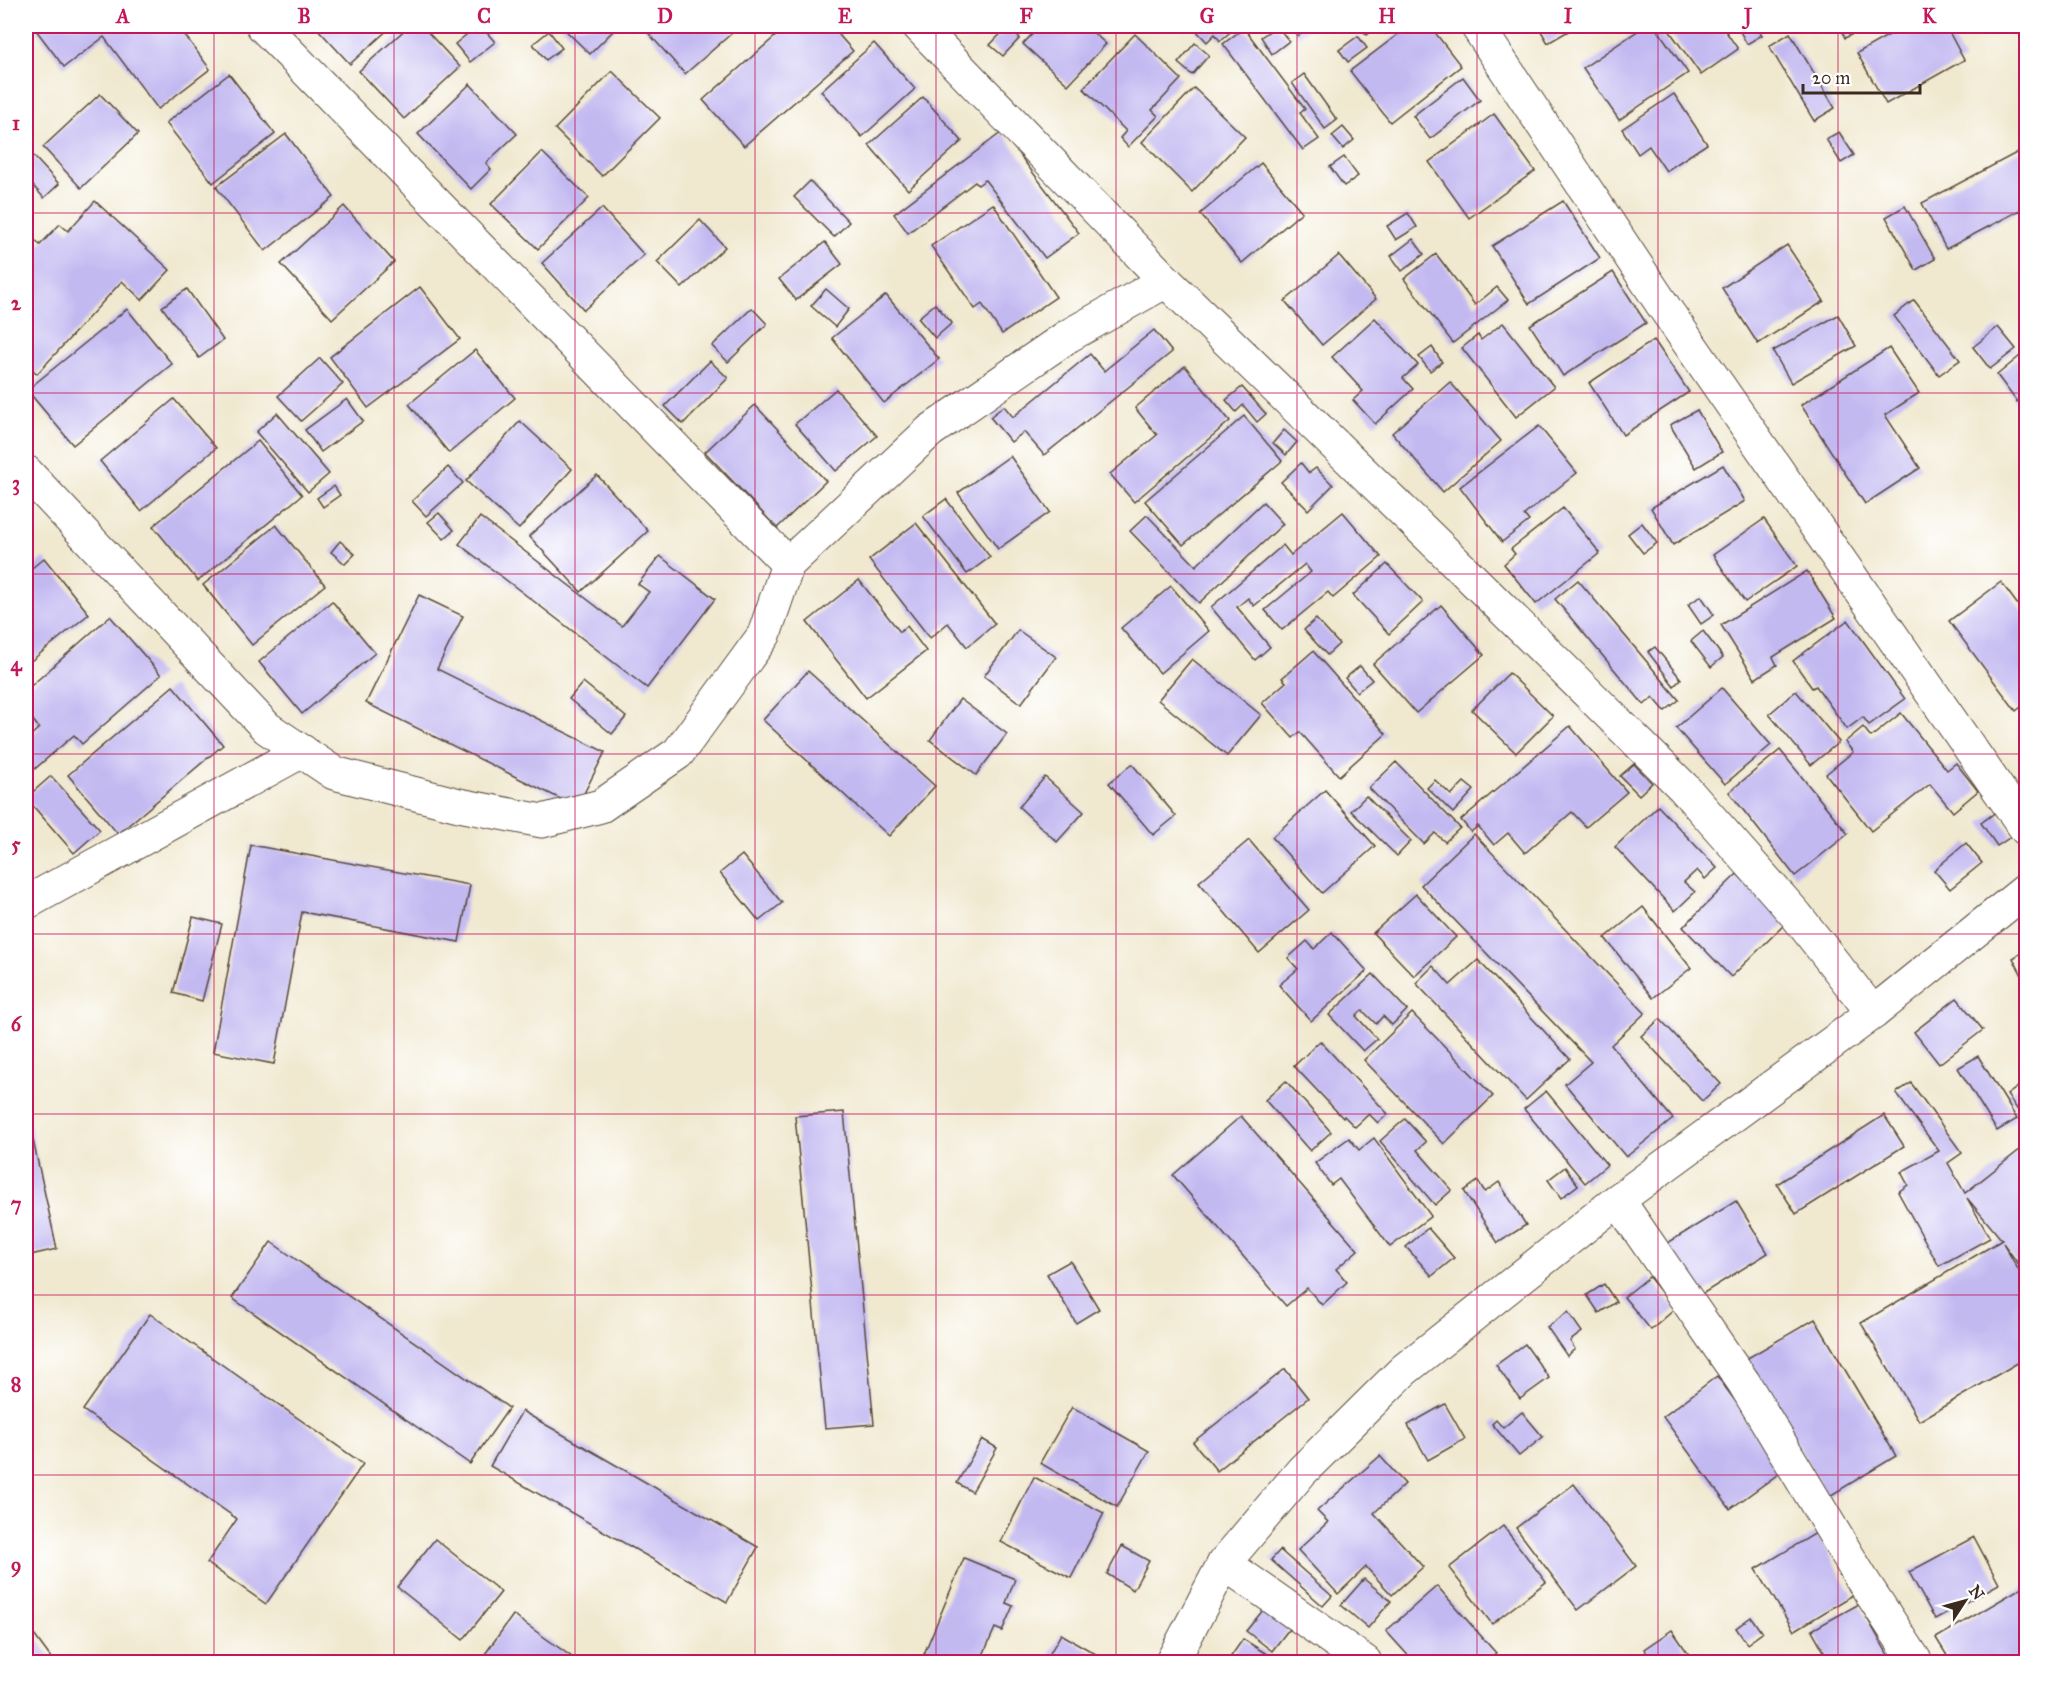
<svg xmlns="http://www.w3.org/2000/svg" width="2052" height="1688" font-family="'IM FELL Great Primer',serif">
<style>
.building{fill:#c3b9f1}
.lines{fill:none;stroke-linecap:round;stroke-linejoin:round}
.minor-casing{stroke:#564639;stroke-width:35}
.major-casing{stroke:#564639;stroke-width:35}
.minor{stroke:#fff;stroke-width:33}
.major{stroke:#fff;stroke-width:33}
.grid{fill:none;stroke:#c2185b;stroke-width:1.5;stroke-opacity:0.55}
.neatline{fill:none;stroke:#c2185b;stroke-width:2}
.grid-label{font-size:20px;text-anchor:middle;font-weight:bold;fill:#c2185b}
</style>
<rect width="100%" height="100%" fill="#fff"/>
<filter id="ink" filterUnits="userSpaceOnUse"><feTurbulence type="fractalNoise" baseFrequency=".0167" numOctaves="2"/><feDisplacementMap in="SourceGraphic" scale="12" xChannelSelector="R" yChannelSelector="G"/><feConvolveMatrix kernelMatrix="1 2 1 2 8 2 1 2 1" color-interpolation-filters="sRGB"/></filter>
<filter id="wash" filterUnits="userSpaceOnUse"><feTurbulence type="fractalNoise" baseFrequency=".008" numOctaves="4" result="noise"/><feDisplacementMap in="SourceGraphic" scale="24" xChannelSelector="R" yChannelSelector="G"/><feGaussianBlur stdDeviation="1.35" result="paint"/><feColorMatrix in="noise" values="0 0 0 0 0 0 0 0 0 0 0 0 0 0 0 0 0 1.4 0 .05"/><feComposite in="paint" operator="in"/></filter>
<g filter="url(#wash)">
<rect width="100%" height="100%" fill="#f0e8cf"/>
<g id="blocks">
<g class="building">
<polygon points="33,26 178,26 210,69 158,109 104,37 64,67"/>
<polygon points="315,26 392,26 350,64"/>
<polygon points="409,26 422,26 460,67 404,119 359,71"/>
<polygon points="477,26 481,26 495,42 470,62 455,44"/>
<polygon points="561,26 618,26 590,54"/>
<polygon points="642,26 740,26 685,74"/>
<polygon points="787,26 847,26 848,27 839,35 853,51 744,146 703,100"/>
<polygon points="984,26 1000,26 993,34"/>
<polygon points="1008,26 1020,38 1003,56 990,45"/>
<polygon points="1040,26 1086,26 1106,44 1068,85 1023,44"/>
<polygon points="1192,26 1237,26 1220,41 1215,34 1207,42"/>
<polygon points="1277,26 1289,41 1272,54 1261,37"/>
<polygon points="1290,26 1311,26 1298,36"/>
<polygon points="1373,26 1397,26 1385,34 1379,26 1367,35 1364,32"/>
<polygon points="1409,26 1430,26 1461,66 1390,122 1350,71"/>
<polygon points="1538,26 1577,26 1548,43"/>
<polygon points="1645,26 1655,26 1688,73 1619,120 1583,68"/>
<polygon points="1666,26 1722,26 1738,49 1701,75"/>
<polygon points="1737,26 1756,26 1762,35 1747,44"/>
<polygon points="1839,26 1868,26 1845,38"/>
<polygon points="1905,26 1951,26 1947,28 1964,60 1886,104 1857,53"/>
<polygon points="1244,28 1305,109 1300,113 1319,139 1303,150 1223,44"/>
<polygon points="549,31 562,48 546,60 533,44"/>
<polygon points="1790,33 1835,108 1814,121 1769,46"/>
<polygon points="1135,34 1181,79 1152,110 1158,116 1128,147 1120,138 1126,131 1083,88"/>
<polygon points="1358,36 1367,48 1348,62 1339,50"/>
<polygon points="874,43 915,89 862,137 821,91"/>
<polygon points="1195,43 1209,55 1192,75 1178,63"/>
<polygon points="612,71 660,118 602,176 555,129"/>
<polygon points="229,74 275,134 213,183 166,123"/>
<polygon points="1304,74 1337,120 1325,129 1292,83"/>
<polygon points="1463,77 1480,100 1430,139 1413,116"/>
<polygon points="470,84 517,134 486,163 491,169 471,189 418,134"/>
<polygon points="1194,88 1245,137 1192,192 1142,142"/>
<polygon points="100,94 138,134 81,188 43,147"/>
<polygon points="1674,94 1707,144 1666,171 1649,146 1638,154 1622,129"/>
<polygon points="923,97 962,141 908,190 869,145"/>
<polygon points="1494,114 1535,171 1469,218 1429,162"/>
<polygon points="1343,127 1354,140 1343,149 1332,136"/>
<polygon points="1002,132 1079,233 1045,258 985,180 978,185 975,182 908,233 894,214"/>
<polygon points="1839,132 1854,155 1841,163 1826,139"/>
<polygon points="286,134 334,197 265,251 216,187"/>
<polygon points="27,149 59,184 44,198 26,178"/>
<polygon points="2020,151 2026,164 2026,207 1946,249 1922,203"/>
<polygon points="542,152 589,198 538,249 491,204"/>
<polygon points="1344,157 1358,176 1344,186 1330,167"/>
<polygon points="1261,163 1302,212 1242,263 1200,214"/>
<polygon points="810,181 849,222 834,237 794,197"/>
<polygon points="95,201 170,270 142,300 122,281 37,374 26,363 26,232 40,245 60,224 68,231"/>
<polygon points="1563,201 1600,258 1529,304 1492,246"/>
<polygon points="993,204 1056,297 1002,334 982,304 975,309 931,246"/>
<polygon points="344,206 394,262 332,319 281,264"/>
<polygon points="1905,206 1935,259 1916,270 1886,217"/>
<polygon points="602,208 644,255 584,310 542,263"/>
<polygon points="1408,213 1417,227 1396,240 1387,226"/>
<polygon points="700,220 725,247 682,288 657,262"/>
<polygon points="1413,239 1424,254 1402,271 1391,256"/>
<polygon points="825,242 842,264 796,300 779,279"/>
<polygon points="1787,245 1824,301 1758,344 1722,288"/>
<polygon points="1436,254 1475,305 1497,287 1508,300 1453,343 1404,279"/>
<polygon points="1339,255 1376,299 1322,345 1285,301"/>
<polygon points="1613,272 1646,323 1563,376 1530,325"/>
<polygon points="420,287 460,339 368,408 330,357"/>
<polygon points="187,289 223,340 199,358 162,307"/>
<polygon points="826,289 849,309 835,327 811,306"/>
<polygon points="886,295 939,359 884,403 832,338"/>
<polygon points="1914,300 1960,360 1939,375 1894,316"/>
<polygon points="935,304 952,323 935,338 918,318"/>
<polygon points="752,308 767,324 728,362 712,346"/>
<polygon points="127,309 172,364 73,445 27,390"/>
<polygon points="1838,315 1856,346 1791,383 1773,351"/>
<polygon points="1375,318 1418,365 1403,378 1413,389 1375,424 1353,400 1363,391 1332,357"/>
<polygon points="1503,323 1554,387 1516,417 1462,348 1478,335 1481,340"/>
<polygon points="1998,327 2016,349 1990,369 1973,347"/>
<polygon points="1154,330 1172,352 1044,455 1024,432 1011,442 990,417 1004,406 1013,417 1090,354 1104,371"/>
<polygon points="1654,340 1689,392 1623,435 1589,383"/>
<polygon points="1432,347 1442,362 1430,371 1419,357"/>
<polygon points="1889,348 1919,393 1885,415 1920,468 1865,504 1801,405"/>
<polygon points="475,350 515,398 449,453 409,404"/>
<polygon points="2026,351 2026,394 2017,402 1997,375"/>
<polygon points="320,358 343,384 301,421 278,396"/>
<polygon points="710,361 728,378 683,424 665,406"/>
<polygon points="1185,366 1230,421 1134,502 1110,474 1157,435 1135,408"/>
<polygon points="1450,382 1501,441 1443,492 1392,433"/>
<polygon points="1242,387 1266,414 1257,422 1243,405 1236,412 1226,400"/>
<polygon points="836,389 877,436 836,471 795,424"/>
<polygon points="174,399 216,448 141,511 100,461"/>
<polygon points="347,399 363,421 321,452 305,430"/>
<polygon points="755,405 826,481 777,528 705,452"/>
<polygon points="1697,410 1722,452 1696,468 1670,425"/>
<polygon points="277,413 329,474 308,492 256,432"/>
<polygon points="1244,416 1282,461 1183,545 1145,501"/>
<polygon points="520,421 572,469 519,529 466,481"/>
<polygon points="1539,426 1577,473 1524,515 1529,521 1502,542 1460,487"/>
<polygon points="1284,430 1297,442 1286,455 1273,443"/>
<polygon points="258,441 302,495 198,581 153,526"/>
<polygon points="1010,456 1050,512 998,549 958,493"/>
<polygon points="1301,463 1309,473 1316,468 1333,485 1308,510 1281,482"/>
<polygon points="1723,465 1745,501 1673,545 1651,508"/>
<polygon points="448,467 463,483 426,516 412,501"/>
<polygon points="597,475 648,531 581,592 529,536"/>
<polygon points="334,486 340,495 323,507 317,498"/>
<polygon points="946,499 990,557 967,574 923,516"/>
<polygon points="1263,502 1283,524 1199,603 1130,531 1147,515 1196,566"/>
<polygon points="1563,508 1600,553 1536,604 1504,564 1515,554 1511,549"/>
<polygon points="1343,512 1381,557 1333,598 1328,592 1282,630 1265,610 1311,572 1305,564 1254,606 1248,598 1237,607 1270,647 1255,660 1211,607 1283,545 1291,555"/>
<polygon points="439,513 454,530 444,539 428,522"/>
<polygon points="480,517 622,626 649,592 638,584 660,556 715,599 647,688 459,544"/>
<polygon points="1764,519 1797,566 1745,602 1713,555"/>
<polygon points="916,523 995,624 967,647 948,623 930,638 869,560"/>
<polygon points="1642,523 1657,543 1643,553 1628,534"/>
<polygon points="276,525 325,585 252,645 203,585"/>
<polygon points="340,541 355,554 345,564 331,552"/>
<polygon points="44,558 89,614 26,665 26,573"/>
<polygon points="1387,564 1423,602 1389,634 1353,595"/>
<polygon points="1807,571 1836,618 1773,657 1777,665 1755,679 1721,625"/>
<polygon points="859,580 900,632 907,626 926,651 866,698 807,622"/>
<polygon points="1578,580 1679,700 1665,711 1653,697 1644,705 1555,599"/>
<polygon points="2001,582 2026,616 2026,703 2016,711 1949,621"/>
<polygon points="1171,586 1209,631 1160,673 1121,628"/>
<polygon points="419,595 463,616 437,669 605,752 577,807 366,703"/>
<polygon points="1701,596 1714,615 1701,624 1688,605"/>
<polygon points="332,601 375,653 302,714 259,662"/>
<polygon points="1441,605 1484,655 1416,713 1373,664"/>
<polygon points="110,616 161,675 82,744 74,735 29,774 26,771 26,740 39,728 26,711 26,678 32,685"/>
<polygon points="1316,619 1339,644 1327,655 1304,630"/>
<polygon points="1848,620 1905,699 1869,725 1863,717 1847,729 1816,686 1812,688 1793,661"/>
<polygon points="1018,630 1056,657 1021,704 984,676"/>
<polygon points="1703,631 1723,657 1711,667 1691,641"/>
<polygon points="1655,647 1681,679 1674,686 1648,652"/>
<polygon points="1313,651 1386,734 1339,776 1300,732 1293,738 1262,703 1286,682 1282,678"/>
<polygon points="1192,659 1261,715 1227,756 1158,700"/>
<polygon points="1360,666 1372,680 1357,692 1345,678"/>
<polygon points="808,671 935,786 889,836 763,720"/>
<polygon points="1509,673 1553,716 1516,753 1472,710"/>
<polygon points="583,682 626,717 612,734 569,699"/>
<polygon points="173,686 223,745 118,834 68,775"/>
<polygon points="1722,688 1771,745 1725,784 1676,728"/>
<polygon points="1796,691 1839,742 1811,765 1769,714"/>
<polygon points="960,699 1007,734 976,775 930,740"/>
<polygon points="1901,713 1947,770 1956,763 1978,791 1953,812 1930,784 1871,831 1826,774 1853,752 1845,742 1863,727 1871,737"/>
<polygon points="1570,726 1627,792 1586,827 1572,812 1525,853 1508,833 1494,845 1478,826 1471,832 1461,820"/>
<polygon points="1780,750 1848,834 1795,876 1729,792"/>
<polygon points="1396,762 1460,828 1445,842 1435,833 1424,844 1369,788"/>
<polygon points="1132,764 1176,816 1153,835 1109,783"/>
<polygon points="1634,764 1652,783 1639,795 1620,776"/>
<polygon points="51,776 100,830 74,853 26,798"/>
<polygon points="1045,777 1084,812 1057,842 1019,807"/>
<polygon points="1435,780 1451,795 1464,782 1474,790 1453,813 1427,788"/>
<polygon points="1325,790 1375,846 1322,893 1272,837"/>
<polygon points="1366,796 1411,841 1397,856 1351,811"/>
<polygon points="1658,806 1717,868 1705,879 1697,870 1684,882 1695,892 1675,911 1615,847"/>
<polygon points="1996,812 2012,836 1997,846 1981,823"/>
<polygon points="1474,834 1645,1013 1611,1045 1673,1119 1626,1157 1565,1084 1591,1062 1421,885"/>
<polygon points="1249,840 1309,910 1259,953 1199,882"/>
<polygon points="1966,843 1982,863 1950,889 1934,870"/>
<polygon points="251,845 470,885 459,942 302,912 274,1064 213,1052"/>
<polygon points="742,855 782,903 759,921 720,873"/>
<polygon points="1737,874 1786,923 1731,977 1683,927"/>
<polygon points="1416,894 1456,937 1414,976 1373,933"/>
<polygon points="1643,907 1691,968 1653,998 1605,938"/>
<polygon points="193,917 222,924 202,1001 173,993"/>
<polygon points="1332,932 1367,971 1311,1021 1279,985 1298,969 1288,958 1307,941 1314,949"/>
<polygon points="2026,950 2026,983 2013,958"/>
<polygon points="1478,960 1570,1059 1526,1100 1416,983 1433,966 1450,985"/>
<polygon points="1373,974 1407,1010 1392,1025 1383,1016 1376,1024 1362,1010 1356,1016 1377,1039 1363,1051 1329,1015"/>
<polygon points="1957,998 1983,1030 1939,1064 1914,1032"/>
<polygon points="1412,1013 1493,1096 1444,1144 1364,1060"/>
<polygon points="1660,1019 1721,1084 1702,1101 1641,1036"/>
<polygon points="1320,1041 1388,1114 1378,1123 1369,1114 1355,1127 1344,1116 1343,1118 1294,1066"/>
<polygon points="1978,1056 2017,1119 1997,1131 1958,1068"/>
<polygon points="1286,1081 1331,1132 1310,1151 1265,1100"/>
<polygon points="2026,1081 2026,1119 2025,1120 2007,1095"/>
<polygon points="1911,1083 1962,1153 1948,1163 1965,1193 2026,1145 2026,1259 2019,1265 2003,1243 2026,1283 2026,1358 1919,1421 1861,1323 2002,1240 1967,1198 1990,1238 1939,1266 1898,1192 1908,1185 1901,1172 1939,1151 1896,1093"/>
<polygon points="1546,1091 1607,1165 1585,1183 1524,1109"/>
<polygon points="26,1108 57,1249 26,1256"/>
<polygon points="844,1112 874,1424 825,1428 795,1116"/>
<polygon points="1884,1115 1904,1146 1796,1214 1777,1184"/>
<polygon points="1241,1116 1358,1250 1336,1269 1347,1282 1322,1305 1307,1288 1286,1306 1173,1175"/>
<polygon points="1405,1119 1426,1142 1417,1150 1452,1190 1435,1205 1380,1141"/>
<polygon points="1349,1138 1359,1150 1374,1138 1431,1216 1390,1247 1339,1179 1331,1185 1315,1163"/>
<polygon points="1565,1167 1578,1185 1561,1198 1548,1180"/>
<polygon points="1478,1181 1485,1192 1499,1182 1526,1225 1498,1243 1464,1191"/>
<polygon points="1736,1201 1768,1253 1699,1296 1666,1244"/>
<polygon points="1428,1228 1454,1258 1432,1276 1406,1247"/>
<polygon points="271,1242 509,1408 470,1464 232,1298"/>
<polygon points="1070,1261 1099,1309 1076,1323 1047,1274"/>
<polygon points="1649,1277 1675,1309 1651,1330 1624,1297"/>
<polygon points="1604,1284 1616,1302 1599,1313 1587,1295"/>
<polygon points="1568,1312 1582,1332 1570,1341 1575,1349 1567,1356 1547,1327"/>
<polygon points="150,1314 363,1464 266,1604 207,1563 237,1519 83,1410"/>
<polygon points="1815,1319 1896,1456 1828,1497 1746,1359"/>
<polygon points="1525,1344 1549,1378 1520,1399 1496,1365"/>
<polygon points="1285,1369 1308,1398 1217,1471 1193,1442"/>
<polygon points="1717,1376 1785,1469 1730,1509 1663,1417"/>
<polygon points="1445,1404 1465,1439 1428,1460 1408,1425"/>
<polygon points="1072,1407 1149,1451 1117,1507 1040,1463"/>
<polygon points="522,1411 758,1547 727,1602 490,1466"/>
<polygon points="1522,1412 1543,1437 1519,1456 1492,1424 1496,1420 1503,1428"/>
<polygon points="982,1439 997,1448 972,1492 957,1483"/>
<polygon points="1380,1456 1405,1484 1374,1513 1423,1567 1392,1595 1366,1567 1338,1594 1298,1550 1328,1522 1317,1511"/>
<polygon points="1034,1477 1104,1513 1071,1578 1001,1542"/>
<polygon points="1574,1484 1636,1566 1578,1610 1516,1528"/>
<polygon points="1503,1526 1546,1582 1492,1624 1449,1568"/>
<polygon points="1816,1533 1853,1595 1794,1631 1756,1569"/>
<polygon points="1974,1537 1999,1584 1935,1619 1909,1572"/>
<polygon points="435,1539 501,1592 463,1640 397,1587"/>
<polygon points="1122,1546 1149,1561 1133,1590 1107,1574"/>
<polygon points="1280,1550 1332,1596 1323,1606 1271,1560"/>
<polygon points="964,1558 1015,1579 1006,1603 1013,1606 1002,1631 995,1628 980,1662 944,1662 924,1654"/>
<polygon points="1364,1579 1391,1601 1368,1628 1341,1605"/>
<polygon points="2026,1585 2026,1662 1951,1662 1936,1638"/>
<polygon points="1437,1586 1496,1653 1485,1662 1414,1662 1386,1631"/>
<polygon points="1859,1604 1892,1662 1830,1662 1812,1630"/>
<polygon points="1264,1609 1289,1629 1272,1651 1246,1631"/>
<polygon points="513,1615 579,1662 482,1662 480,1661"/>
<polygon points="1751,1617 1762,1633 1747,1644 1736,1628"/>
<polygon points="26,1624 54,1662 26,1662"/>
<polygon points="1672,1630 1694,1662 1653,1662 1644,1649"/>
<polygon points="1061,1634 1096,1654 1092,1662 1045,1662"/>
<polygon points="1243,1639 1279,1662 1227,1662"/>
</g>
</g>
</g>
<g filter="url(#ink)">
<use href="#blocks" fill-opacity="0" stroke="#564639" stroke-width="1.5"/>
<g class="lines">
<defs>
<g id="minor">
<polyline points="263,26 788,564"/>
<polyline points="919,26 1166,281 1441,548 1683,787 1796,915 1873,1013"/>
<polyline points="1477,26 1664,307 2026,829"/>
<polyline points="26,472 267,728 334,773 459,805 542,821 601,806 678,753 764,635 788,564 930,431 1068,336 1166,281"/>
<polyline points="26,903 302,751"/>
<polyline points="1618,1200 1744,1383 1861,1578 1916,1662"/>
<polyline points="1224,1563 1365,1662"/>
</g>
<polyline id="major" points="1172,1662 1224,1563 1302,1471 1404,1370 1618,1200 1873,1013 2026,890"/>
</defs>
<use href="#minor" class="minor-casing"/>
<use href="#major" class="major-casing"/>
<use href="#minor" class="minor"/>
<use href="#major" class="major"/>
</g>
</g>
<path class="grid" d="M 214,26 L 214,1662M 394,26 L 394,1662M 575,26 L 575,1662M 755,26 L 755,1662M 936,26 L 936,1662M 1116,26 L 1116,1662M 1297,26 L 1297,1662M 1477,26 L 1477,1662M 1658,26 L 1658,1662M 1838,26 L 1838,1662M 26,213 L 2026,213M 26,393 L 2026,393M 26,574 L 2026,574M 26,754 L 2026,754M 26,934 L 2026,934M 26,1114 L 2026,1114M 26,1295 L 2026,1295M 26,1475 L 2026,1475"/>
<rect width="2052" height="1688" fill="none" stroke="#fff" stroke-width="66"/>
<g transform="translate(1965 1601) rotate(54)" stroke="#ffffff" stroke-width="4.5" paint-order="stroke">
<path d="M0-4.5L10 22L0 15L-10 22Z" fill="#3b2a1e"/>
<text y="-9" font-size="16" font-weight="bold" text-anchor="middle" fill="#3b2a1e">N</text>
</g>
<path d="M1803 84v9h117v-9" fill="none" stroke="#3b2a1e" stroke-width="3"/>
<text x="1812" y="84" font-size="18" fill="#3b2a1e" stroke="#ffffff" stroke-width="4.5" paint-order="stroke">20 m</text>
<rect x="33" y="33" width="1986" height="1622" class="neatline"/>
<g class="grid-label">
<text x="123" y="23">A</text>
<text x="304" y="23">B</text>
<text x="484" y="23">C</text>
<text x="665" y="23">D</text>
<text x="845" y="23">E</text>
<text x="1026" y="23">F</text>
<text x="1207" y="23">G</text>
<text x="1387" y="23">H</text>
<text x="1568" y="23">I</text>
<text x="1748" y="23">J</text>
<text x="1929" y="23">K</text>
<text x="16" y="130">1</text>
<text x="16" y="310">2</text>
<text x="16" y="490">3</text>
<text x="16" y="671">4</text>
<text x="16" y="851">5</text>
<text x="16" y="1031">6</text>
<text x="16" y="1211">7</text>
<text x="16" y="1391">8</text>
<text x="16" y="1572">9</text>
</g>
</svg>
